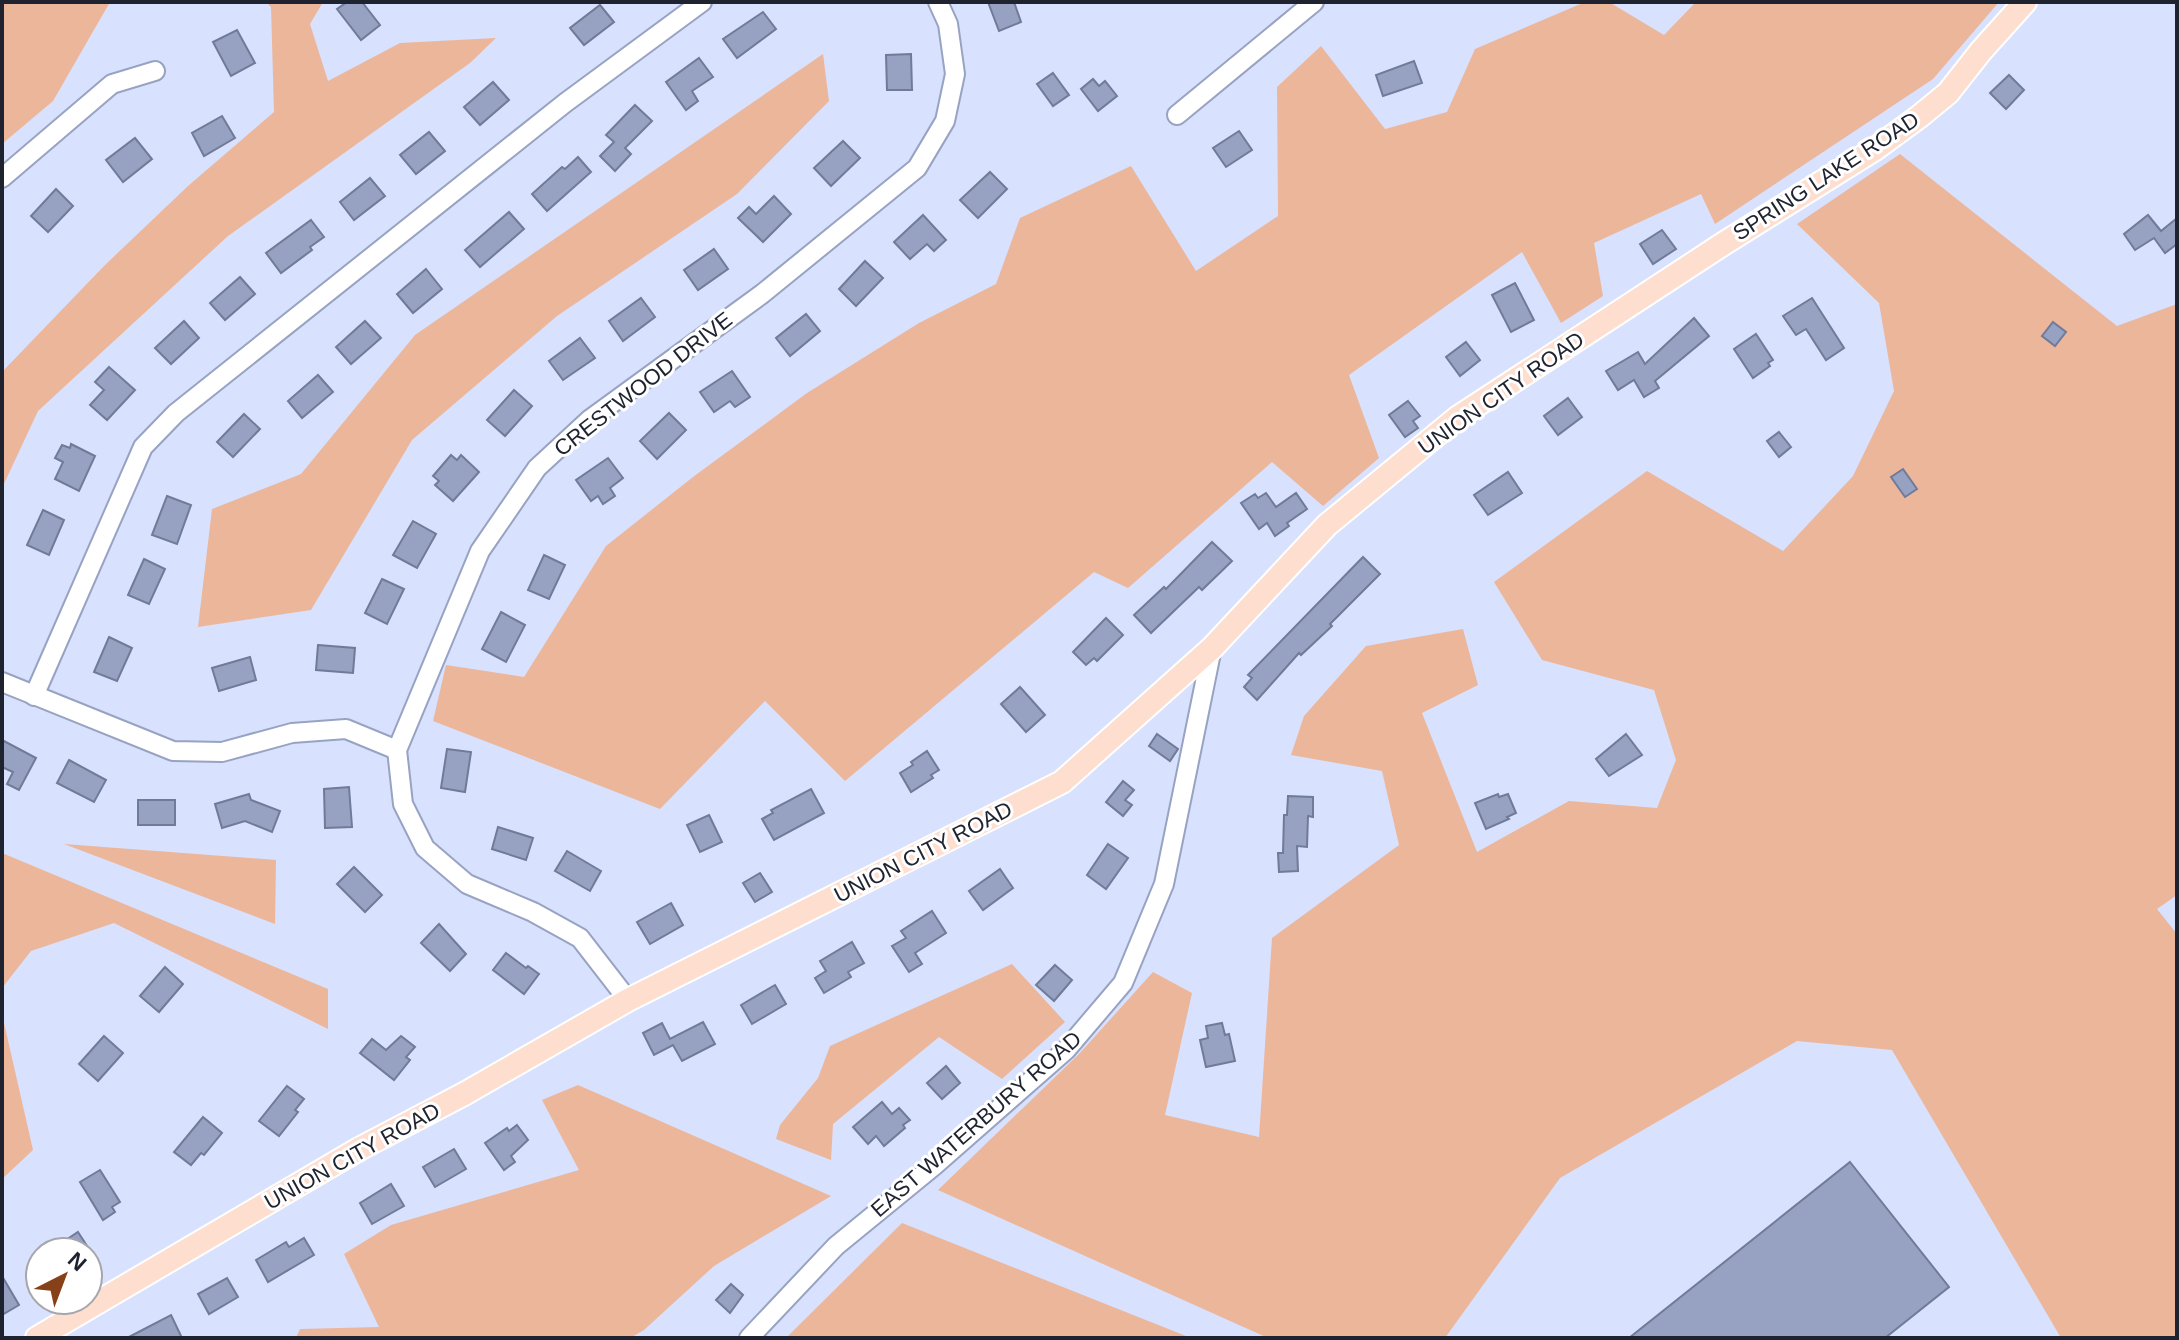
<svg xmlns="http://www.w3.org/2000/svg" width="2179" height="1340" font-family="Helvetica,sans-serif">
<style>
.green{fill:#ecb69b}
.building{fill:#97a1c2;stroke:#707a99;stroke-width:2}
.lines{fill:none;stroke-linecap:round;stroke-linejoin:round}
.minor-casing{stroke:#98a3c3;stroke-width:22}
.major-casing{stroke:#fff;stroke-width:26}
.minor{stroke:#fff;stroke-width:18}
.major{stroke:#fddecf;stroke-width:22}
.labels{text-anchor:middle;dominant-baseline:central;stroke-width:6;stroke-linejoin:round;paint-order:stroke}
.street-label{font-size:22px;fill:#1f2330;stroke:#fff}
</style>
<rect width="100%" height="100%" fill="#d8e1fd"/>
<g class="green">
<polygon points="2,2 110,2 53,101 2,144"/>
<polygon points="266,2 323,2 310,24 328,81 400,43 496,38 470,63 228,236 38,411 2,488 2,372 105,265 188,186 274,112 271,7"/>
<polygon points="1585,2 1609,2 1664,35 1696,2 1999,2 1933,79 1715,224 1701,194 1594,243 1603,296 1561,323 1522,252 1349,375 1379,458 1323,506 1272,462 1128,588 1094,572 845,781 765,701 660,809 433,721 446,665 524,677 606,546 693,477 807,393 919,323 996,284 1020,218 1131,166 1196,271 1278,216 1277,87 1321,46 1385,129 1447,112 1475,49"/>
<polygon points="823,54 829,101 737,194 557,316 412,440 311,610 198,627 212,509 301,474 415,335"/>
<polygon points="1900,154 2117,326 2177,304 2177,895 2157,909 2177,934 2177,1338 2061,1338 1892,1050 1797,1041 1560,1178 1445,1338 1268,1338 938,1190 1079,1054 1153,972 1192,993 1165,1115 1259,1137 1272,938 1399,845 1382,771 1291,755 1304,716 1366,646 1463,629 1478,685 1422,713 1477,852 1569,801 1657,808 1676,760 1654,690 1542,660 1494,582 1647,471 1783,551 1853,476 1894,391 1879,303 1797,224"/>
<polygon points="64,844 276,860 275,924"/>
<polygon points="2,853 328,989 328,1029 114,923 31,951 2,988"/>
<polygon points="1012,964 1065,1022 1002,1079 939,1037 833,1124 831,1160 776,1139 780,1125 818,1078 830,1046"/>
<polygon points="2,1014 33,1150 2,1179"/>
<polygon points="578,1085 831,1196 714,1266 644,1330 630,1338 296,1338 300,1329 379,1327 344,1254 391,1225 579,1170 542,1100"/>
<polygon points="902,1223 1191,1338 786,1338"/>
</g>
<g class="building">
<polygon points="347,2 362,2 380,25 361,40 337,9"/>
<polygon points="988,2 1014,2 1021,22 999,31"/>
<polygon points="600,5 614,22 584,45 570,28"/>
<polygon points="763,12 776,29 737,58 723,39"/>
<polygon points="237,30 255,63 231,76 213,42"/>
<polygon points="911,54 912,90 887,90 886,55"/>
<polygon points="699,58 713,77 692,91 698,101 686,110 666,82"/>
<polygon points="1414,61 1422,83 1383,96 1376,75"/>
<polygon points="1053,73 1069,95 1053,106 1037,84"/>
<polygon points="2009,75 2024,90 2006,109 1990,93"/>
<polygon points="1093,79 1099,86 1105,81 1117,96 1098,111 1081,89"/>
<polygon points="493,82 509,100 480,125 464,107"/>
<polygon points="635,105 652,121 625,148 631,154 615,171 600,156 614,142 606,135"/>
<polygon points="222,116 235,138 204,156 192,133"/>
<polygon points="1239,131 1252,150 1226,167 1213,148"/>
<polygon points="429,132 445,151 416,174 400,155"/>
<polygon points="135,138 152,159 123,182 106,160"/>
<polygon points="843,141 860,158 831,186 814,168"/>
<polygon points="578,157 591,172 547,211 532,194 562,167 565,169"/>
<polygon points="990,172 1007,189 978,218 960,200"/>
<polygon points="370,178 385,196 354,220 340,202"/>
<polygon points="56,189 73,206 48,232 31,216"/>
<polygon points="774,196 791,214 763,242 738,218 749,207 756,214"/>
<polygon points="509,212 524,229 480,267 465,250"/>
<polygon points="923,215 946,240 934,251 927,244 910,259 894,242"/>
<polygon points="2148,215 2161,231 2177,218 2177,244 2165,253 2154,238 2135,250 2124,234"/>
<polygon points="311,220 324,237 310,247 312,250 281,273 266,253"/>
<polygon points="1662,230 1676,249 1653,264 1640,244"/>
<polygon points="714,249 728,269 698,290 684,270"/>
<polygon points="865,261 883,278 856,306 839,289"/>
<polygon points="426,269 442,289 413,313 397,294"/>
<polygon points="240,277 255,294 225,320 210,303"/>
<polygon points="1515,283 1534,320 1511,332 1492,295"/>
<polygon points="641,298 655,317 623,341 609,321"/>
<polygon points="1812,298 1844,348 1826,360 1806,329 1796,335 1783,316"/>
<polygon points="806,314 820,331 790,356 776,338"/>
<polygon points="1694,318 1709,336 1655,381 1659,388 1644,397 1634,380 1618,390 1606,371 1638,352 1645,364"/>
<polygon points="184,321 199,338 171,364 155,348"/>
<polygon points="365,321 381,338 351,364 336,347"/>
<polygon points="2053,322 2066,332 2055,346 2042,336"/>
<polygon points="1756,334 1773,360 1768,363 1770,366 1753,378 1734,349"/>
<polygon points="580,338 595,358 563,380 549,361"/>
<polygon points="1466,342 1480,360 1460,376 1446,357"/>
<polygon points="109,367 135,390 107,420 90,405 104,390 95,382"/>
<polygon points="732,371 750,397 735,407 730,401 714,412 700,392"/>
<polygon points="318,375 333,392 302,418 288,401"/>
<polygon points="514,390 532,406 505,436 487,420"/>
<polygon points="1568,398 1582,417 1558,435 1544,416"/>
<polygon points="1408,401 1420,416 1413,421 1418,428 1405,437 1389,415"/>
<polygon points="669,413 686,430 657,459 640,441"/>
<polygon points="244,414 260,429 233,457 217,442"/>
<polygon points="1779,432 1791,447 1779,457 1767,441"/>
<polygon points="71,444 95,456 79,491 55,479 63,462 55,458 62,445 70,448"/>
<polygon points="451,455 457,460 461,455 479,472 453,501 435,485 439,481 433,476"/>
<polygon points="608,458 623,478 610,488 615,496 603,504 598,496 591,501 576,480"/>
<polygon points="1903,469 1917,489 1905,497 1891,477"/>
<polygon points="1508,472 1522,493 1488,515 1474,495"/>
<polygon points="1266,493 1276,507 1296,493 1307,509 1287,523 1289,526 1275,536 1267,523 1259,529 1241,503 1255,494 1258,498"/>
<polygon points="167,496 191,505 177,544 152,535"/>
<polygon points="43,510 64,520 49,555 27,545"/>
<polygon points="413,521 436,534 417,568 393,555"/>
<polygon points="1212,542 1232,561 1202,590 1199,587 1151,633 1134,615 1164,587 1166,589"/>
<polygon points="544,555 565,565 549,599 528,590"/>
<polygon points="1363,557 1380,574 1330,624 1332,626 1301,655 1299,653 1257,700 1244,687 1252,678 1248,675"/>
<polygon points="144,559 165,569 149,604 128,595"/>
<polygon points="382,579 404,589 387,624 365,613"/>
<polygon points="501,612 525,625 506,662 482,649"/>
<polygon points="1106,618 1123,635 1097,661 1094,658 1086,665 1073,652"/>
<polygon points="109,637 132,648 117,681 94,672"/>
<polygon points="318,645 355,648 353,673 316,670"/>
<polygon points="250,657 256,680 219,691 212,668"/>
<polygon points="1020,687 1045,715 1026,732 1001,704"/>
<polygon points="1157,734 1178,749 1170,761 1149,746"/>
<polygon points="1626,734 1642,755 1609,776 1596,759"/>
<polygon points="2,740 36,758 19,790 7,784 13,772 2,767"/>
<polygon points="447,749 471,752 465,792 441,788"/>
<polygon points="927,751 939,770 931,775 933,778 911,792 900,773 913,765 911,762"/>
<polygon points="69,760 106,780 94,802 57,783"/>
<polygon points="1123,781 1134,790 1125,800 1132,805 1123,816 1106,802"/>
<polygon points="349,787 352,827 325,828 324,789"/>
<polygon points="811,789 824,813 774,840 762,819 773,813 771,810"/>
<polygon points="249,794 251,800 280,811 272,832 245,821 222,828 215,804"/>
<polygon points="1498,794 1499,797 1508,794 1516,813 1507,817 1509,819 1486,829 1475,803"/>
<polygon points="1288,796 1313,797 1313,817 1308,816 1307,847 1297,846 1298,871 1279,872 1278,853 1283,853 1284,815 1287,815"/>
<rect x="138" y="800" width="37" height="25"/>
<polygon points="709,815 722,842 700,852 687,825"/>
<polygon points="498,827 533,838 526,860 492,849"/>
<polygon points="1108,844 1128,858 1106,889 1087,875"/>
<polygon points="567,851 601,871 590,891 555,871"/>
<polygon points="354,867 382,895 365,912 337,884"/>
<polygon points="1000,869 1013,888 983,910 969,891"/>
<polygon points="760,873 772,892 755,902 743,883"/>
<polygon points="671,903 683,925 650,944 637,922"/>
<polygon points="932,911 946,933 915,953 922,964 909,972 892,946 906,938 901,931"/>
<polygon points="439,924 466,954 450,971 421,943"/>
<polygon points="852,942 864,963 848,972 851,977 824,993 815,978 826,971 820,961"/>
<polygon points="506,953 526,968 528,966 539,974 524,994 493,970"/>
<polygon points="1055,965 1072,980 1054,1001 1036,985"/>
<polygon points="165,967 183,984 159,1012 140,996"/>
<polygon points="775,985 786,1004 752,1024 741,1005"/>
<polygon points="703,1022 715,1044 682,1061 673,1045 654,1055 643,1033 662,1023 670,1039"/>
<polygon points="1222,1023 1225,1035 1229,1034 1235,1061 1206,1067 1200,1040 1208,1038 1206,1026"/>
<polygon points="104,1036 123,1053 98,1081 79,1064"/>
<polygon points="401,1036 415,1047 406,1057 410,1060 394,1080 360,1053 372,1039 386,1050"/>
<polygon points="946,1066 960,1083 942,1099 927,1083"/>
<polygon points="287,1086 304,1099 295,1110 298,1112 279,1136 259,1121"/>
<polygon points="882,1102 892,1114 899,1108 910,1120 903,1125 905,1128 884,1146 876,1136 868,1144 853,1127"/>
<polygon points="203,1117 222,1133 204,1155 201,1153 191,1165 174,1152"/>
<polygon points="517,1125 528,1140 511,1156 515,1162 504,1170 485,1143 507,1128 509,1131"/>
<polygon points="454,1149 466,1169 435,1187 423,1167"/>
<polygon points="1850,1162 1949,1287 1885,1338 1629,1338"/>
<polygon points="100,1170 120,1202 112,1207 115,1212 103,1220 80,1182"/>
<polygon points="391,1184 404,1206 372,1224 360,1203"/>
<polygon points="78,1232 91,1252 48,1252"/>
<polygon points="304,1238 314,1255 268,1282 256,1260 286,1242 289,1247"/>
<polygon points="2,1276 19,1305 2,1315"/>
<polygon points="227,1278 238,1297 209,1314 198,1294"/>
<polygon points="731,1284 743,1295 730,1313 716,1300"/>
<polygon points="171,1315 182,1338 127,1338"/>
</g>
<g class="lines">
<defs>
<g id="minor">
<polyline points="1177,115 1314,2"/>
<polyline points="2,178 112,84 155,71"/>
<polyline points="2,682 173,751 222,752 292,733 346,729 397,750"/>
<polyline points="34,696 143,447 176,413 565,103 702,2"/>
<polyline points="628,1000 580,938 533,912 467,884 425,848 403,804 397,750 480,551 537,468 589,420 762,294 917,168 945,121 955,74 948,24 938,2"/>
<polyline points="749,1338 836,1246 935,1165 1066,1050 1123,983 1164,884 1212,648"/>
</g>
<polyline id="major" points="37,1338 359,1149 464,1094 628,1000 1062,782 1212,648 1327,525 1457,418 1723,244 1875,149 1920,116 1948,93 1981,51 2025,2"/>
</defs>
<use href="#minor" class="minor-casing"/>
<use href="#major" class="major-casing"/>
<use href="#minor" class="minor"/>
<use href="#major" class="major"/>
</g>
<g class="labels">
<g class="street-label">
<text transform="translate(1826 176) rotate(-33)">SPRING LAKE ROAD</text>
<text transform="translate(643 384) rotate(-38)">CRESTWOOD DRIVE</text>
<text transform="translate(1501 393) rotate(-35)">UNION CITY ROAD</text>
<text transform="translate(923 852) rotate(-27)">UNION CITY ROAD</text>
<text transform="translate(976 1124) rotate(-41)">EAST WATERBURY ROAD</text>
<text transform="translate(352 1156) rotate(-29)">UNION CITY ROAD</text>
</g>
</g>
<rect width="2179" height="1340" fill="none" stroke="#1f2330" stroke-width="8"/>
<g transform="translate(64 1276) rotate(42)"><circle r="38" fill="#ffffff" stroke="#a5a7ac" stroke-width="2"/>
<path d="M0-6L14 30L0 20L-14 30Z" fill="#864119"/>
<text y="-12" font-size="22" font-weight="bold" text-anchor="middle" fill="#1f2330">N</text>
</g>
</svg>
